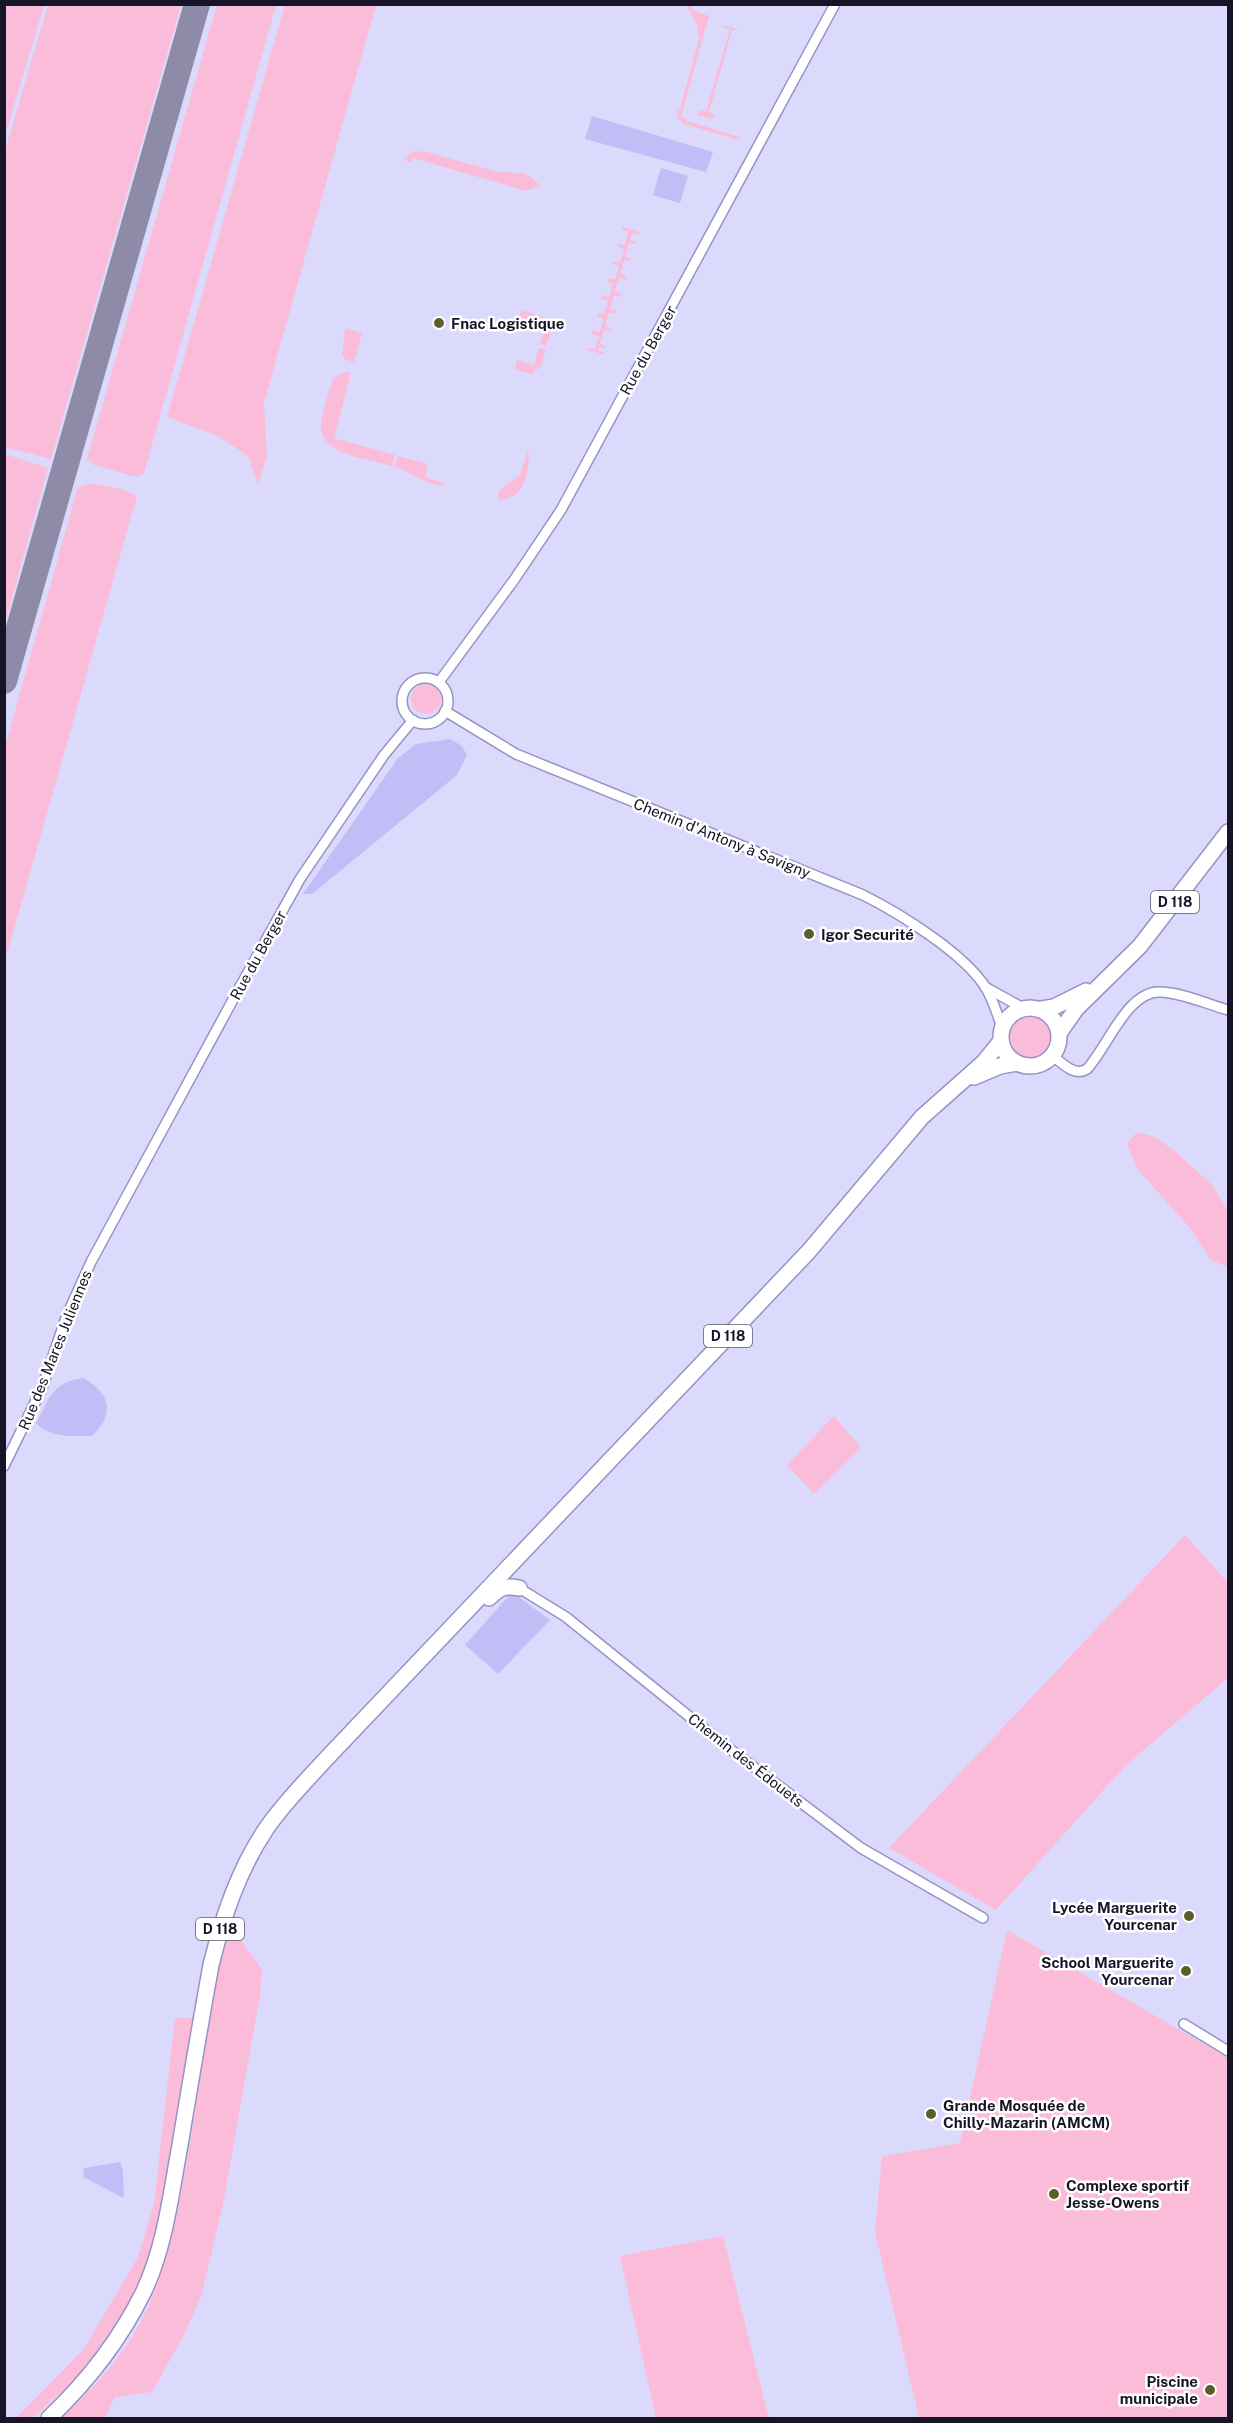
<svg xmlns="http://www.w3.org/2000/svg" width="1233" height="2423" font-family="'Public Sans',sans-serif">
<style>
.green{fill:#fabcd9}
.water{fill:#c2bcf7}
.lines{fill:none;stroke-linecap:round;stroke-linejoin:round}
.taxiway{stroke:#8e8ba8;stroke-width:26}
.minor-casing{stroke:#9792c6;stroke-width:12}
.primary-casing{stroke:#9792c6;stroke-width:18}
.minor{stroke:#fff;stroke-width:9}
.primary{stroke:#fff;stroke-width:15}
.poi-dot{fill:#5e5e2b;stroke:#fff;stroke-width:2}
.labels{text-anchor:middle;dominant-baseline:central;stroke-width:5;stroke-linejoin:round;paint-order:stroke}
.shield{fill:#fff;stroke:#5d5a68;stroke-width:1.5}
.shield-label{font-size:14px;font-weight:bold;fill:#171428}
.poi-label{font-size:15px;font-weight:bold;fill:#171428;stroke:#fff;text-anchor:start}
.street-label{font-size:15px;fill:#171428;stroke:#fff}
</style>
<rect width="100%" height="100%" fill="#dcdafc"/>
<g class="green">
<polygon points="5,4 44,5 5,136 4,5"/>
<polygon points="48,5 181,5 51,459 4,447 5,151"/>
<polygon points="217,5 276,5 144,473 140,476 133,476 94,465 87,459"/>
<polygon points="285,5 376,5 264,403 267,456 258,484 248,456 218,436 167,417"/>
<polygon points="686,5 690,5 694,11 709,16 681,117 687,119 687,121 740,137 739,140 684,124 678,118 677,111 680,109 699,39 697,25"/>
<polygon points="723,25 740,30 732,30 709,112 715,115 713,119 698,115 699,110 706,111 730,29 723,27"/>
<polygon points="413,151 426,152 498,172 522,173 530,176 541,186 526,191 413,158 411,162 403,160"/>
<polygon points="622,227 639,232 639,235 632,233 630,240 636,242 635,244 629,243 625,257 631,259 631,262 624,260 620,274 627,276 626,280 619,278 615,291 622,294 621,297 614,295 610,309 617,311 616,314 609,312 605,326 612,329 611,332 604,330 600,344 606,346 606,349 599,347 598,350 605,353 605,355 587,350 588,348 595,349 599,336 591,334 593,330 600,332 604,319 597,316 598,313 604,314 608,301 601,299 602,295 609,297 613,284 607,282 608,278 615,280 619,266 612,264 613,261 620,263 624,249 617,246 618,244 624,246 628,232 622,229"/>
<polygon points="521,310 551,320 551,332 546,346 540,344 545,327 518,319"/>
<polygon points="345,328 362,333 354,362 346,360 342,355"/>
<polygon points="539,348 546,349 541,366 532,374 515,370 517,360 534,365"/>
<path d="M 344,372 L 351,373 L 334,438 L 395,455 L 392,466 C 369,459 318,455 321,424 C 323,409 329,393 333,378 Z"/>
<path d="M 528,450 C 531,469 524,500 500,500 L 498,496 L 499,490 L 520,475 Z"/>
<polygon points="5,454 48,468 5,623 4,454"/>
<path d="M 398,456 L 428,464 L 425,477 L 445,483 L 441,486 C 424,484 410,472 394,466 Z"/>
<polygon points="92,483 121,489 137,496 5,961 5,747 78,487"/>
<circle cx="426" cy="699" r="15"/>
<circle cx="1031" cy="1037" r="23"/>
<polygon points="1137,1132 1155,1137 1175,1151 1213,1186 1228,1211 1228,1267 1211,1260 1190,1228 1139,1171 1127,1144"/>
<polygon points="834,1416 861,1448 814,1494 787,1465"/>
<polygon points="1185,1535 1228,1583 1228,1678 1125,1766 996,1910 889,1848"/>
<polygon points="1007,1930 1228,2058 1228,2418 919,2418 875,2232 882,2156 960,2143"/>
<path d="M 227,1932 L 239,1932 L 242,1942 L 262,1969 L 260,1995 L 223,2205 L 201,2297 L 184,2335 L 152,2392 L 115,2397 L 105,2418 L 61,2418 C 93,2389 124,2356 143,2317 C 165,2273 174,2230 183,2182 C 199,2099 206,2014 227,1932 Z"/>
<polygon points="175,2018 195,2018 154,2249 137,2291 82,2373 33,2418 16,2418 84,2349 138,2257 154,2204"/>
<polygon points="723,2236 769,2418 656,2418 620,2256"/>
</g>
<g class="water">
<polygon points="592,116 713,152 706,172 585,139"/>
<polygon points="661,168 688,176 680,203 653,195"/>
<polygon points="450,739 462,746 467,755 457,775 312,894 303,894 398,758 416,744"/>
<path d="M 83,1378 C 110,1393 116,1413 92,1436 C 73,1436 49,1438 36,1423 C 50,1398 52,1382 83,1378 Z"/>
<polygon points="512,1592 550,1620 498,1674 465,1645"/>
<polygon points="120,2162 123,2171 124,2198 83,2177 84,2168"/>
</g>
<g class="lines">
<polyline class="taxiway" points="4,681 197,4"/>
<defs>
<g id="minor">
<circle cx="425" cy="701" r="23"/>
<polyline points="439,682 514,580 561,510 835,4"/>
<path d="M 445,711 L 516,754 L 863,895 C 899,913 964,953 986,988 C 993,1000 997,1014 1002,1027"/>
<polyline points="985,987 1023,1008"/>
<path d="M 1053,1056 C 1063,1064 1075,1077 1087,1069 C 1107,1048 1128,989 1161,992 C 1183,993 1207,1004 1228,1010"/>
<polyline points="4,1466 42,1388 67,1315 91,1262 236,994 300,879 384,755 413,720"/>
<polyline points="519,1588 566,1617 722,1743 861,1848 983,1918"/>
<polyline points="1184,2024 1228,2051"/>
</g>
<g id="primary">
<circle cx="1030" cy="1037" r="29"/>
<polyline points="1042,1009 1054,1007 1086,991"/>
<polyline points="1060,1032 1076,1009 1140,946 1228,832"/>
<polyline points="974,1077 1000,1066 1017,1063"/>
<path d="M 489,1598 C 499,1588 504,1585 519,1588"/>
<path d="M 49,2418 C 88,2381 120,2340 144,2291 C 165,2246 171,2194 180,2145 C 190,2085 200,2025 211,1965 C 223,1917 238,1871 266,1829 C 283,1804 305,1782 326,1759 L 809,1251 L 922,1117 L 984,1062 L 1001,1041"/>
</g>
</defs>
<use href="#minor" class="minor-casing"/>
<use href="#primary" class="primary-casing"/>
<use href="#minor" class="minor"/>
<use href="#primary" class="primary"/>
</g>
<g class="poi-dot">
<circle cx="439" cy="323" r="6"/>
<circle cx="809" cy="934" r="6"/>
<circle cx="1189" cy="1916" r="6"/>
<circle cx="1186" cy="1971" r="6"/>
<circle cx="931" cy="2114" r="6"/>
<circle cx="1054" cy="2194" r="6"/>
<circle cx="1210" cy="2390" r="6"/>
</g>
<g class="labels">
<g class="shield">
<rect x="1151" y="891" width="48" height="22" rx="4.5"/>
<rect x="704" y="1325" width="48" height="22" rx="4.5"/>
<rect x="196" y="1918" width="48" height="22" rx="4.5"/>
</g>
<g class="shield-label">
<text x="1175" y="902">D 118</text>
<text x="728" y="1336">D 118</text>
<text x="220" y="1929">D 118</text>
</g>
<g class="poi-label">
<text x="451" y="323">Fnac Logistique</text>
<text x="821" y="934">Igor Securité</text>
<text x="1177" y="1907" text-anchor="end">Lycée Marguerite<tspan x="1177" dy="17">Yourcenar</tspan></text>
<text x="1174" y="1962" text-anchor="end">School Marguerite<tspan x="1174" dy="17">Yourcenar</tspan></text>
<text x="943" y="2105">Grande Mosquée de<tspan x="943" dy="17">Chilly-Mazarin (AMCM)</tspan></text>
<text x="1066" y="2185">Complexe sportif<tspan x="1066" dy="17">Jesse-Owens</tspan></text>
<text x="1198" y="2381" text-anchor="end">Piscine<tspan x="1198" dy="17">municipale</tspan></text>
</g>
<g class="street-label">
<text transform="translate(648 350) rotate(-61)">Rue du Berger</text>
<text transform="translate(722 838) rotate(22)">Chemin d'Antony à Savigny</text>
<text transform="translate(258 955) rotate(-61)">Rue du Berger</text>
<text transform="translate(55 1350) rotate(-68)">Rue des Mares Juliennes</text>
<text transform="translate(746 1760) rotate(38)">Chemin des Édouets</text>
</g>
</g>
<rect width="1233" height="2423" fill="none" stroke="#171428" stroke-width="12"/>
</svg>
